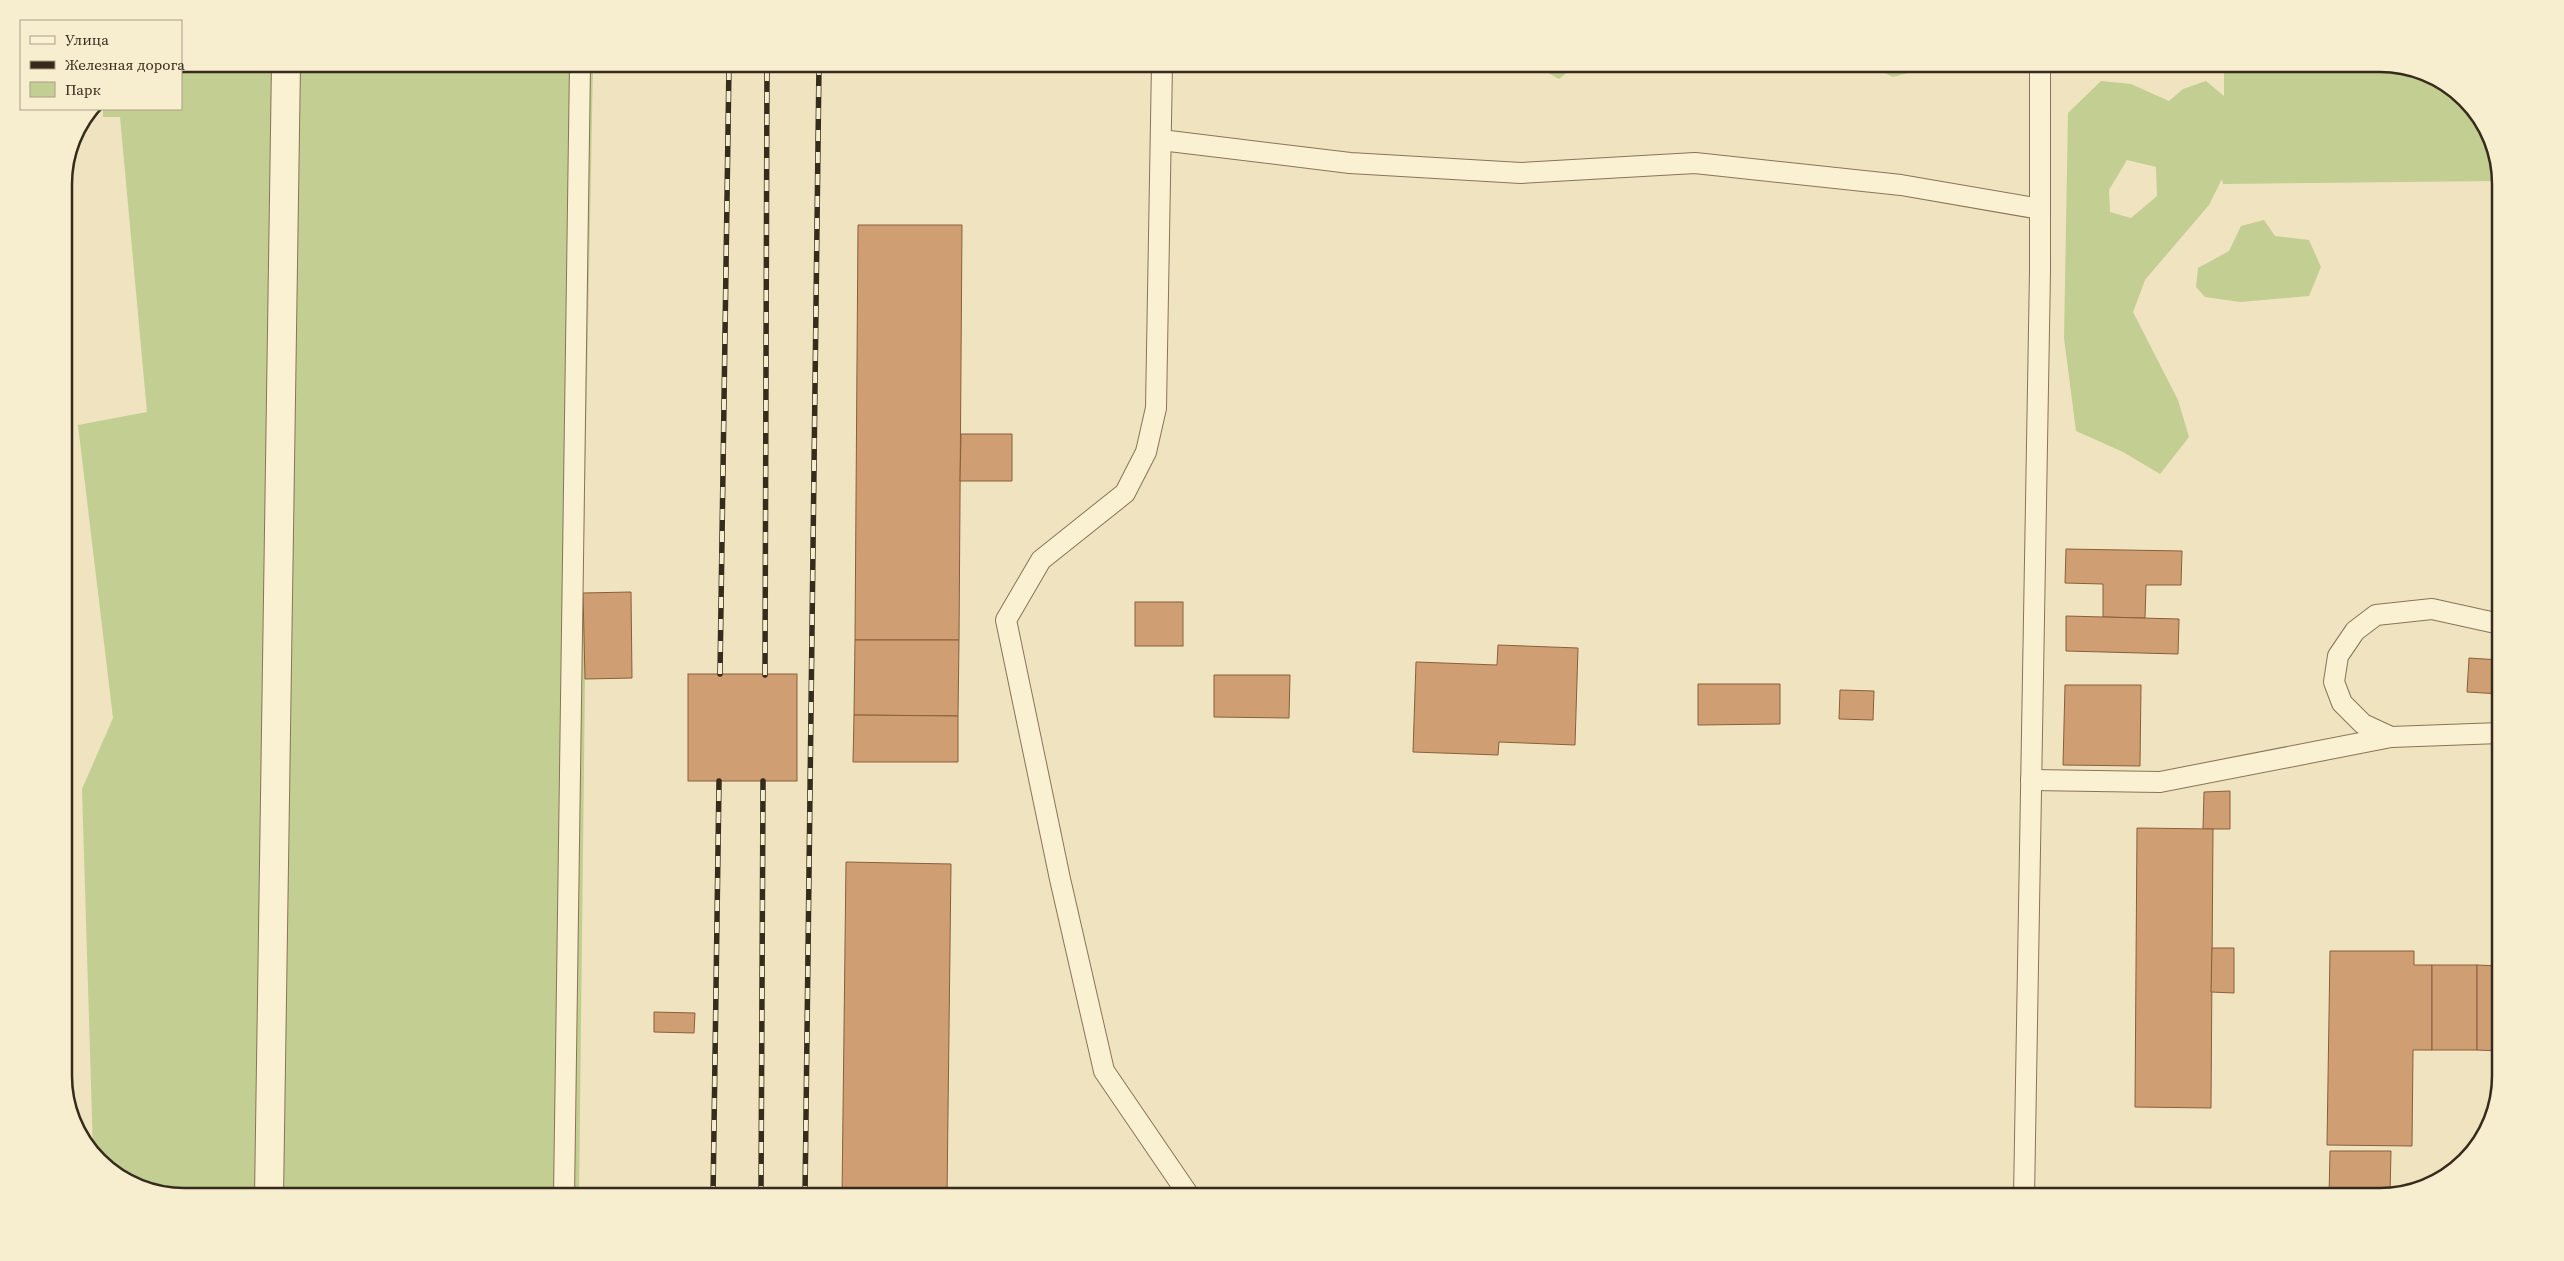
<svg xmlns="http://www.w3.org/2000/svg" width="2564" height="1261" font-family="'Source Serif 4',serif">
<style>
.green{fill:#c3ce93;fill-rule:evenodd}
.building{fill:#cf9f73;stroke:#895f3c}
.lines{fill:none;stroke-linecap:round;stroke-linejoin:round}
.service-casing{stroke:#897457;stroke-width:22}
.minor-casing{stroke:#897457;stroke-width:30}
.service{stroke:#faf0d2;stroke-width:20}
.minor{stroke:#faf0d2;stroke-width:28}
.rail-casing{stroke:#372b1c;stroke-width:5.5}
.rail{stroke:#f7edcf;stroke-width:4;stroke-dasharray:11;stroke-linecap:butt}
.rim{fill:none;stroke:#372b1c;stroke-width:2.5}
</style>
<rect width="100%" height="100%" fill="#efe4bf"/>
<g class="green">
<polygon points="181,64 593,64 583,593 585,679 579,1197 184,1197 131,1185 93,1151 82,789 113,718 78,425 147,412 120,117 103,117 103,109 181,109"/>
<polygon points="1545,64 1577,64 1559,79 1548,73"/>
<polygon points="1865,64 1933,64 1924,69 1893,77"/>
<polygon points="2197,64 2221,64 2220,69 2209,73"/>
<path d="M 2224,64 L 2380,64 L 2433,76 L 2480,117 L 2500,181 L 2223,184 L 2222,179 L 2209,205 L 2145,280 L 2133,312 L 2178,400 L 2189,437 L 2160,474 L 2123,452 L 2076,431 L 2064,338 L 2068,113 L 2101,81 L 2131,84 L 2169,101 L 2183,89 L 2206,81 L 2224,96 ZM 2127,160 L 2156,167 L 2157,196 L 2131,218 L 2110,212 L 2109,190 Z"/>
<polygon points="2264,220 2275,236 2309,240 2321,267 2309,296 2240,302 2205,297 2196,287 2198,268 2229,251 2241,226"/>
</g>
<g class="building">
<polygon points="858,225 962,225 959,640 855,640"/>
<polygon points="961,434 1012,434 1012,481 960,481"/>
<polygon points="2066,549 2182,551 2181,585 2146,585 2145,618 2103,617 2103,584 2065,583"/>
<polygon points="631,592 632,678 585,679 583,593"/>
<rect x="1135" y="602" width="48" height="44"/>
<polygon points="2066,616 2179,619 2178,654 2066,651"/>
<polygon points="855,640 959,640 958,716 854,715"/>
<polygon points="1498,645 1578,648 1575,745 1499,742 1498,755 1413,752 1416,662 1497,665"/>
<polygon points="2469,658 2500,660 2500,694 2467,692"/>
<rect x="688" y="674" width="109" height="107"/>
<polygon points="1214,675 1290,675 1289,718 1214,717"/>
<polygon points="1698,684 1780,684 1780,724 1698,725"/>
<polygon points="2065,685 2141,685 2140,766 2063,765"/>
<polygon points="1840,690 1874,691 1873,720 1839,719"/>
<polygon points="854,715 958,716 958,762 853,762"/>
<polygon points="2230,791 2230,829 2203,829 2204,792"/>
<polygon points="2137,828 2213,829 2211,1108 2135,1107"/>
<polygon points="846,862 951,864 947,1197 842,1197"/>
<polygon points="2212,948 2234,948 2234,993 2211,992"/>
<polygon points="2330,951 2414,951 2414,965 2432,965 2432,1050 2413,1050 2412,1146 2327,1145"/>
<rect x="2432" y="965" width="45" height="85"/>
<polygon points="2477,965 2500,966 2500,1051 2477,1050"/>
<polygon points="654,1012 695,1013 694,1033 654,1032"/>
<polygon points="2330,1151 2391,1151 2390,1194 2380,1197 2329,1197"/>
</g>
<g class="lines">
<defs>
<g id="service">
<polyline points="1162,64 1156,408 1146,452 1125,493 1041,560 1006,620 1060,879 1104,1071 1190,1197"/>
<polyline points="1161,140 1350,163 1521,173 1695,163 1901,185 2040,209"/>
<polyline points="2500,624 2432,609 2376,615 2355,631 2338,656 2334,682 2342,703 2363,724 2391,737 2500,733"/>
<polyline points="2031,780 2160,782 2391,737"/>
<polyline points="564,1197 580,64"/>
<polyline points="2024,1197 2040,271 2040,64"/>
</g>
<polyline id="minor" points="269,1197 286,64"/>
</defs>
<use href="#service" class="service-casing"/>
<use href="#minor" class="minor-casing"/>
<use href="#service" class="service"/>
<use href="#minor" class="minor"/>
<defs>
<g id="rail">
<polyline points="720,674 729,64"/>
<polyline points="765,675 767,64"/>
<polyline points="713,1197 719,781"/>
<polyline points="761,1197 763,781"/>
<polyline points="805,1197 819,64"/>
</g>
</defs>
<use href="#rail" class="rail-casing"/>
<use href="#rail" class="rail"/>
</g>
<path d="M0 0H2564V1261H0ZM184 72H2380A112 112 0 0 1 2492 184V1076A112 112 0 0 1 2380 1188H184A112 112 0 0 1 72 1076V184A112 112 0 0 1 184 72Z" fill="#f7edcf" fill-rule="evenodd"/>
<path class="rim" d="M184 72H2380A112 112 0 0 1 2492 184V1076A112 112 0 0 1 2380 1188H184A112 112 0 0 1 72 1076V184A112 112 0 0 1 184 72Z"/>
<rect x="20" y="20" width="162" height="90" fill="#f7edcf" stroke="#aa9f87"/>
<rect x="30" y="36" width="25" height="8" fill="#faf0d2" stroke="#aa9f87"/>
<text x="65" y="45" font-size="15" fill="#372b1c">Улица</text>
<rect x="30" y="61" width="25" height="8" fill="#372b1c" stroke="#aa9f87"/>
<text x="65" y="70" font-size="15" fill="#372b1c">Железная дорога</text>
<rect x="30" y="82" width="25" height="15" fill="#c3ce93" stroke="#aa9f87"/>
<text x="65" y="95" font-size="15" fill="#372b1c">Парк</text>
</svg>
